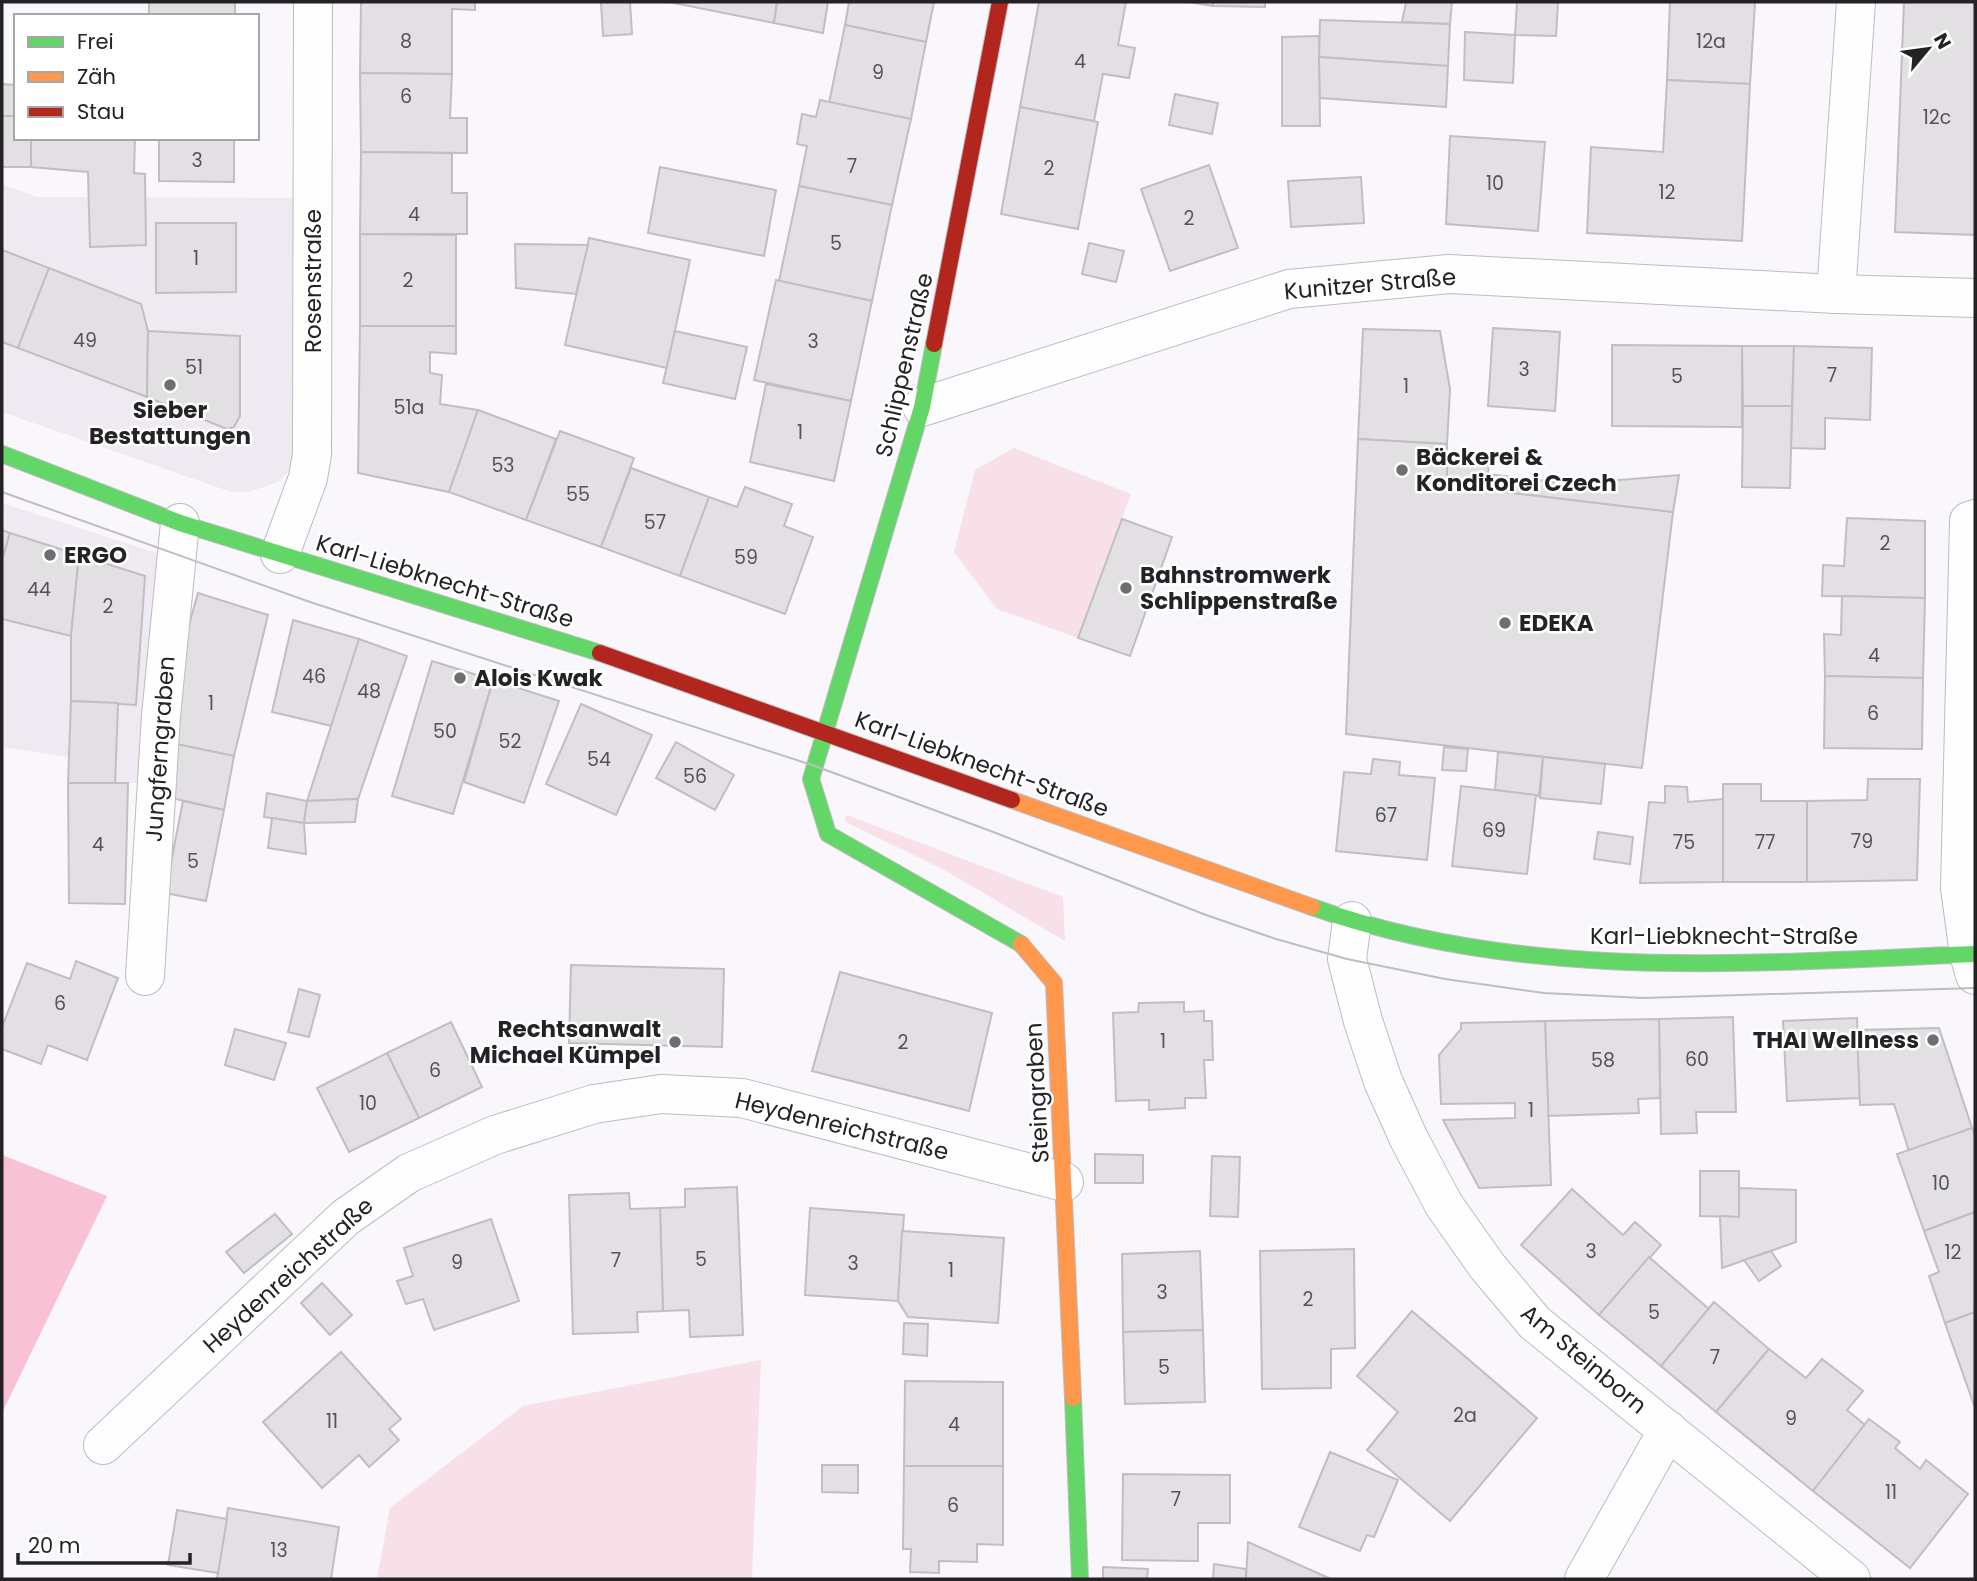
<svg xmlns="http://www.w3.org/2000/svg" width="1977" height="1581" font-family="Poppins,sans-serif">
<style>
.built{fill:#efe9f2}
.green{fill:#f7e0e8}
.forest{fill:#f9c1d4}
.building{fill:#e3e0e4;stroke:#c1bec1;stroke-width:2}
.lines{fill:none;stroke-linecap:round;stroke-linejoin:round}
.street-casing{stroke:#bebbbf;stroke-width:40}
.fast-casing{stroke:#bebbbf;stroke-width:18}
.slow-casing{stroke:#bebbbf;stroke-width:18}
.jam-casing{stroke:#bebbbf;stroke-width:18}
.street{stroke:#fefeff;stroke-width:38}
.fast{stroke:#63d668;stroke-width:16}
.slow{stroke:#ff974d;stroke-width:16}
.jam{stroke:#b3261e;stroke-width:16}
.tram{stroke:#bebdbf;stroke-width:2}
.poi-dot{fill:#6f6d70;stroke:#fff;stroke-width:2.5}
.labels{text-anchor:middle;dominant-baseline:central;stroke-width:5;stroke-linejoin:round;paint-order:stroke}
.number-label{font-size:19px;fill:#545255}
.street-label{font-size:23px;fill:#242225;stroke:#fff}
.poi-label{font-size:23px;font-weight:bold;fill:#242225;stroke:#fff;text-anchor:start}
</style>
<rect width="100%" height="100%" fill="#faf7fc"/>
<g class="built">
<polygon points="2,184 37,197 301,198 301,452 289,471 278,482 249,492 231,492 2,412"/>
<polygon points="2,503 166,556 143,783 68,783 68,757 2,747"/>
</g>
<g class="green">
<polygon points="1014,448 1131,494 1078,638 997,609 954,552 975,470"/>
<polygon points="847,815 1063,897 1065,941 946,871 844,821"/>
<polygon points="761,1360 752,1579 377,1579 390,1508 523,1406"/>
</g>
<polygon class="forest" points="2,1155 107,1196 2,1413"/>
<g class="building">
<rect x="149" y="2" width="86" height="14"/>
<polygon points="361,2 475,2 475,10 452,9 452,74 360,73"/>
<polygon points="601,2 630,2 632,34 603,36"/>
<polygon points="669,2 777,2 774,23"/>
<polygon points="777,2 828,2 823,33 774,23"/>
<polygon points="849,2 934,2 926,42 845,25"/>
<polygon points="1039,2 1126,2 1118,45 1135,48 1129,78 1103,74 1094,121 1020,107"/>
<polygon points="1189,2 1213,2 1213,6"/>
<polygon points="1213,2 1265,2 1265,7 1213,6"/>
<polygon points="1406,2 1452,2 1450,24 1402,22"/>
<polygon points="1517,2 1558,2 1556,36 1515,35"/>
<polygon points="1670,2 1755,2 1750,84 1667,80"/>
<polygon points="1904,2 1975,2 1975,235 1895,232"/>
<polygon points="1320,20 1450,24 1448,66 1319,57"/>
<polygon points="845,25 926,42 911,119 829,103"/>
<polygon points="1465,32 1515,35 1513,83 1464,80"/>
<polygon points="1319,36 1320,126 1282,126 1282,37"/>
<polygon points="1319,57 1448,66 1446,107 1320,98"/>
<polygon points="360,73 452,74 450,118 467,118 467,153 361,152"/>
<polygon points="1667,80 1750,84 1742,241 1587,233 1591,147 1663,152"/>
<polygon points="2,84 16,85 16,116 2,116"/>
<polygon points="1175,94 1218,103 1212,134 1169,125"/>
<polygon points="820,100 911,119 892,205 799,186 807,146 797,144 802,114 816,117"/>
<polygon points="1020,107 1098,122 1078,229 1001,214"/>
<polygon points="2,116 16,116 16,138 31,138 31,167 2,167"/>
<polygon points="1450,136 1545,142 1538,231 1446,224"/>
<polygon points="31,138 135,138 134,173 145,174 146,245 90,247 88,172 31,167"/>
<polygon points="159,138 234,138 234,182 159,181"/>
<polygon points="361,152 452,153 452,193 467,193 467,234 360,234"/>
<polygon points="1209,165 1238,248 1170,271 1141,189"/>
<polygon points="660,167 776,190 764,256 648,233"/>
<polygon points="1361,177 1364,223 1291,227 1288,181"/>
<polygon points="799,186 892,205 872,301 779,281"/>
<polygon points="156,223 236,223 236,292 156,293"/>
<polygon points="360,234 456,235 456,326 360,326"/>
<polygon points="589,238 690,260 667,368 565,345"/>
<polygon points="1089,243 1124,251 1116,282 1082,274"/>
<polygon points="515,244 588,245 576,294 516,288"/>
<polygon points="2,250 49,268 18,348 2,342"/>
<polygon points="49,268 141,304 148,331 147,397 18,348"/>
<polygon points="776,280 872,301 851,401 754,380"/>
<polygon points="360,326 456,326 456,354 430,352 430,373 442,375 440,404 478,410 449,492 358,473"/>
<polygon points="1493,328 1560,332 1555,411 1488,406"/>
<polygon points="1363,329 1440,331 1450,389 1447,444 1358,439"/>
<polygon points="148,331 240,336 240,416 234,427 227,429 147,397"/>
<polygon points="675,331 747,347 735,399 663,383"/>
<polygon points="1612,345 1742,346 1742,427 1612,426"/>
<polygon points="1742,346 1794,346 1792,406 1743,406"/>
<polygon points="1794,346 1872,348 1870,420 1825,418 1825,449 1791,448"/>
<polygon points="766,384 851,401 834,481 750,462"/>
<polygon points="1743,406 1792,406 1790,488 1742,487"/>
<polygon points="478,410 556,439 526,520 449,492"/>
<polygon points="560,431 634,458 601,547 526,520"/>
<polygon points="1358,439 1447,444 1447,485 1673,512 1642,768 1346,734"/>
<polygon points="1447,460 1489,463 1488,474 1571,484 1679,475 1673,512 1447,485"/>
<polygon points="631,468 709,497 680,576 601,547"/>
<polygon points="745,487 792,504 784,526 813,537 785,614 680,576 709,497 737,507"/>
<polygon points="1847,518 1925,521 1925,598 1822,596 1823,565 1844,566"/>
<polygon points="1122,519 1172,537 1130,656 1078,638"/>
<polygon points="2,530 10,533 2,560"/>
<polygon points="10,533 79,555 71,636 2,619 2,560"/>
<polygon points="79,555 145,576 136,705 71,701 71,636"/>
<polygon points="198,593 268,615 234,756 171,743 178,664"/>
<polygon points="1842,596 1925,598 1923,678 1825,676 1824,634 1841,635"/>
<polygon points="293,620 359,639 332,726 272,712"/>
<polygon points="359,639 407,656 358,799 307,801"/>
<polygon points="432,661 493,680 453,814 392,796"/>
<polygon points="1825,676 1923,678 1922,749 1824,748"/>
<polygon points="493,680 559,701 524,803 464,782"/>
<polygon points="71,701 118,703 115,785 68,783"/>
<polygon points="581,704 652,735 616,815 546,784"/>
<polygon points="676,742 734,775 715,810 656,778"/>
<polygon points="171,743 234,756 224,810 163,796"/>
<polygon points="1444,747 1468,749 1466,771 1442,770"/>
<polygon points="1498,752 1543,757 1539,796 1495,790"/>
<polygon points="1543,757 1605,764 1601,804 1540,798"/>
<polygon points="1373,759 1400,762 1399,775 1435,778 1427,860 1336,851 1344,772 1371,774"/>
<polygon points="1868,779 1920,779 1917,880 1807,882 1807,801 1867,800"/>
<polygon points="68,783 128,783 125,904 69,903"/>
<polygon points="1723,784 1761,784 1761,801 1807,801 1807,882 1723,882"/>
<polygon points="1461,786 1536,795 1527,874 1452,866"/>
<polygon points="1665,786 1687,787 1688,802 1723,799 1723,882 1640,883 1649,802 1665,803"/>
<polygon points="267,793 307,801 304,823 264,817"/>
<polygon points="358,799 355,822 304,823 307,801"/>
<polygon points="183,801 224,810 206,901 165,893"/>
<polygon points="272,818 304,823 306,854 268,848"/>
<polygon points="1598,832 1633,837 1630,864 1594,859"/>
<polygon points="76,961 118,978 87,1060 48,1045 41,1064 2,1049 2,1027 27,963 70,979"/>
<polygon points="571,965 724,969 722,1047 569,1043"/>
<polygon points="840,972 992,1013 969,1111 812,1071"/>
<polygon points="299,989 320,995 309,1037 288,1032"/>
<polygon points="1184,1002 1184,1012 1204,1011 1204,1021 1212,1021 1213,1060 1204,1060 1206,1098 1185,1098 1185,1108 1149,1110 1149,1100 1116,1101 1113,1013 1138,1012 1139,1003"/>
<polygon points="1733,1017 1736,1112 1696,1112 1697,1133 1661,1134 1659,1019"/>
<polygon points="1857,1018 1860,1098 1787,1101 1783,1021"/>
<polygon points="1659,1019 1660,1098 1638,1099 1639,1113 1548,1116 1545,1021"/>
<polygon points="1545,1021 1551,1185 1479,1188 1443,1120 1515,1118 1515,1103 1441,1104 1439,1055 1461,1029 1461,1023"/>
<polygon points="451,1022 482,1087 419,1118 387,1053"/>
<polygon points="1939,1028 1972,1128 1909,1151 1894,1104 1860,1105 1857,1030"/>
<polygon points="235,1029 286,1043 274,1080 225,1065"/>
<polygon points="387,1053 419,1118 349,1152 317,1088"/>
<polygon points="1972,1128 1975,1134 1975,1212 1924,1231 1897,1154"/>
<polygon points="1095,1154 1143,1155 1143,1183 1095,1183"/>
<polygon points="1212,1156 1240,1157 1238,1217 1210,1216"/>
<polygon points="1700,1171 1739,1171 1739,1217 1700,1216"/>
<polygon points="737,1187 743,1335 690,1337 689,1310 663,1311 660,1208 685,1207 685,1189"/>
<polygon points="1739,1188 1796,1190 1796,1242 1722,1268 1720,1216 1739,1217"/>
<polygon points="1572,1189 1623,1235 1635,1222 1661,1245 1599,1315 1521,1245"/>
<polygon points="629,1193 630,1209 660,1208 663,1311 637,1312 638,1332 573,1334 569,1195"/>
<polygon points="810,1208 904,1215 898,1301 805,1295"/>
<polygon points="1975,1212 1975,1312 1945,1323 1929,1276 1939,1272 1924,1231"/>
<polygon points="275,1214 292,1234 244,1273 226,1252"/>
<polygon points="491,1219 519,1301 434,1330 423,1299 406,1304 397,1281 413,1276 404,1248"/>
<polygon points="902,1231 1004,1238 998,1323 908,1317 898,1301"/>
<polygon points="1354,1249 1355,1348 1331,1349 1331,1388 1262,1389 1260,1251"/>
<polygon points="1200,1251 1203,1330 1123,1332 1122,1254"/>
<polygon points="1771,1251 1781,1266 1759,1281 1744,1260"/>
<polygon points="1649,1257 1709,1309 1661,1366 1599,1315"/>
<polygon points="322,1283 352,1315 330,1335 301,1303"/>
<polygon points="1714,1302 1769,1349 1716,1412 1661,1366"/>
<polygon points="1412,1311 1537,1418 1450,1521 1367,1450 1398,1412 1357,1376"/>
<polygon points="1975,1312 1975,1408 1945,1323"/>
<polygon points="904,1323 928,1324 927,1356 903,1354"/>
<polygon points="1203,1330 1205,1402 1125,1404 1123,1332"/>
<polygon points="1769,1349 1806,1378 1822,1359 1863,1391 1847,1410 1865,1425 1813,1491 1716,1412"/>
<polygon points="341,1352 401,1419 389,1429 399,1440 369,1467 359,1455 322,1488 263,1422"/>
<polygon points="905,1381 1003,1382 1003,1466 904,1466"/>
<polygon points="1869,1419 1900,1442 1895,1448 1920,1469 1926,1460 1968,1494 1910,1568 1813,1491"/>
<polygon points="1330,1452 1398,1480 1374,1537 1367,1535 1360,1551 1299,1527"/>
<polygon points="822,1465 858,1465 858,1493 822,1492"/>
<polygon points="904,1466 1003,1466 1003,1545 977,1544 977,1562 939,1561 939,1573 910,1572 911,1549 903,1549"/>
<polygon points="1123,1474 1230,1475 1230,1523 1198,1523 1198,1561 1122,1560"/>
<polygon points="228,1508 339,1527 331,1579 217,1579"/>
<polygon points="177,1510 227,1519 218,1573 168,1565"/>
<polygon points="1248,1542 1331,1579 1246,1579"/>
<polygon points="1214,1564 1246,1569 1246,1579 1213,1579"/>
<polygon points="1103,1567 1148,1569 1147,1579 1103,1579"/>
</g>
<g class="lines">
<defs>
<g id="street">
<polyline points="1836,294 1856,2"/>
<polyline points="922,407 1289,289 1449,274 1836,294 1975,298"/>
<polyline points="1975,519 1969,521 1960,888 1969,954 1975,975"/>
<polyline points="280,554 308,478 312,454 313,2"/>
<polyline points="1352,921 1347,959 1363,1021 1383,1081 1409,1139 1444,1205 1487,1266 1535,1323 1851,1579"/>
<polyline points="145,976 161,716 180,523"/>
<polyline points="103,1445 346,1217 409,1173 495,1135 594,1104 661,1094 742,1098 1064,1182"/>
<polyline points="1584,1579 1668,1430"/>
</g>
<g id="fast">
<polyline points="934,344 922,407 811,779 828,834 1021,944"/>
<polyline points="2,454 180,523 600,653"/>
<path d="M 1312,907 C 1525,983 1753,963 1975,954"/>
<polyline points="1073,1398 1080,1579"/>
</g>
<g id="slow">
<polyline points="1012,800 1312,907"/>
<polyline points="1021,944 1054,983 1073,1398"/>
</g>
<g id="jam">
<polyline points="934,344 1000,2"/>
<polyline points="600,653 1012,800"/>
</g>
</defs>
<use href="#street" class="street-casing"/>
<use href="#fast" class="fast-casing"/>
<use href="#slow" class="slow-casing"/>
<use href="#jam" class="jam-casing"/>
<use href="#street" class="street"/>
<use href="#fast" class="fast"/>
<use href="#slow" class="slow"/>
<use href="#jam" class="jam"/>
<polyline class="tram" points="2,492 310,602 815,766 988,830 1206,915 1276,939 1347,959 1445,979 1544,993 1643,998 1975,988"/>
</g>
<g class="poi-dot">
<circle cx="170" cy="385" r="7"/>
<circle cx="1402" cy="470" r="7"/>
<circle cx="50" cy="555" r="7"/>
<circle cx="1126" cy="588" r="7"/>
<circle cx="1505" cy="623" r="7"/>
<circle cx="460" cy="678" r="7"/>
<circle cx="1933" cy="1040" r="7"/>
<circle cx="675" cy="1042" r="7"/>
</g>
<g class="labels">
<g class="number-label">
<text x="406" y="41">8</text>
<text x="1711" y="41">12a</text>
<text x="1080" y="61">4</text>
<text x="878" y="72">9</text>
<text x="406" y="96">6</text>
<text x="1937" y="117">12c</text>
<text x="197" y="160">3</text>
<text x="852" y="166">7</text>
<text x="1049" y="168">2</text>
<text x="1495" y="183">10</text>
<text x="1667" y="192">12</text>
<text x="414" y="214">4</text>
<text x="1189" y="218">2</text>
<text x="836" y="243">5</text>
<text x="196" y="258">1</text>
<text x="408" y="280">2</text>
<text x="85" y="340">49</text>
<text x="813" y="341">3</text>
<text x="194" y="367">51</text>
<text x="1524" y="369">3</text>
<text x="1832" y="375">7</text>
<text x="1677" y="376">5</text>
<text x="1406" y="386">1</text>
<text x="409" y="407">51a</text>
<text x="800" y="432">1</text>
<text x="503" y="465">53</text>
<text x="578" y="494">55</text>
<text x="655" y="522">57</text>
<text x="1885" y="543">2</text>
<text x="746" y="557">59</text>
<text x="39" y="589">44</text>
<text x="108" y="606">2</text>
<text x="1874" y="655">4</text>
<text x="314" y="676">46</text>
<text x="369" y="691">48</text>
<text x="211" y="703">1</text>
<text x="1873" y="713">6</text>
<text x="445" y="731">50</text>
<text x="510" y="741">52</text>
<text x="599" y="759">54</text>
<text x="695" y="776">56</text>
<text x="1386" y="815">67</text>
<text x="1494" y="830">69</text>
<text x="1862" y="841">79</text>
<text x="1684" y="842">75</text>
<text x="1765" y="842">77</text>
<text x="98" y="844">4</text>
<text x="193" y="861">5</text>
<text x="60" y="1003">6</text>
<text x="1163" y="1041">1</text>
<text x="903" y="1042">2</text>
<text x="1697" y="1059">60</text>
<text x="1603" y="1060">58</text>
<text x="435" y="1070">6</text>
<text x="368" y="1103">10</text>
<text x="1531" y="1110">1</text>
<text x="1941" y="1183">10</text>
<text x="1591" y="1251">3</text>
<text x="1953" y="1252">12</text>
<text x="701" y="1259">5</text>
<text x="616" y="1260">7</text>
<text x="457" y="1262">9</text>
<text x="853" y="1263">3</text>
<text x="951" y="1270">1</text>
<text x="1162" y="1292">3</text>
<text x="1308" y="1299">2</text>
<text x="1654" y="1312">5</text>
<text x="1715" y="1357">7</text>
<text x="1164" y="1367">5</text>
<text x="1465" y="1415">2a</text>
<text x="1791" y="1418">9</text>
<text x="332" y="1421">11</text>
<text x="954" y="1424">4</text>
<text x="1891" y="1492">11</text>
<text x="1176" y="1499">7</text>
<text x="953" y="1505">6</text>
<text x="279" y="1550">13</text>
</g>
<g class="street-label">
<text transform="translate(313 281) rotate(-90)">Rosenstraße</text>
<text transform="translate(1370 284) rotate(-5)">Kunitzer Straße</text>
<text transform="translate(904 365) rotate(-77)">Schlippenstraße</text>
<text transform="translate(445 581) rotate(17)">Karl-Liebknecht-Straße</text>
<text transform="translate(160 749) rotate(-86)">Jungferngraben</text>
<text transform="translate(982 764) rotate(20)">Karl-Liebknecht-Straße</text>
<text x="1724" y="936">Karl-Liebknecht-Straße</text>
<text transform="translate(1037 1093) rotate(-93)">Steingraben</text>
<text transform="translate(842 1126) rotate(14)">Heydenreichstraße</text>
<text transform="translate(288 1275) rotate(-42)">Heydenreichstraße</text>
<text transform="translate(1584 1359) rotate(40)">Am Steinborn</text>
</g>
<g class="poi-label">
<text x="170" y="410" text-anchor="middle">Sieber<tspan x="170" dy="26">Bestattungen</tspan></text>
<text x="1416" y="457">Bäckerei &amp;<tspan x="1416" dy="26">Konditorei Czech</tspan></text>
<text x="64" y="555">ERGO</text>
<text x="1140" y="575">Bahnstromwerk<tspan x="1140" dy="26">Schlippenstraße</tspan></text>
<text x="1519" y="623">EDEKA</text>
<text x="474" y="678">Alois Kwak</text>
<text x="661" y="1029" text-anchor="end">Rechtsanwalt<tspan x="661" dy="26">Michael Kümpel</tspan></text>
<text x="1919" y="1040" text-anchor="end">THAI Wellness</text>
</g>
</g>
<rect width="1977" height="1581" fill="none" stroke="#242225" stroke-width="7"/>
<rect x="14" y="14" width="245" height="126" fill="#ffffff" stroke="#a7a7a8" stroke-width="2"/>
<rect x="28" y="37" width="35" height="10" fill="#63d668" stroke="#a7a7a8" stroke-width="2"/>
<text x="77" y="49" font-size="21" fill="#242225">Frei</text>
<rect x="28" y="72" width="35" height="10" fill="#ff974d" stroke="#a7a7a8" stroke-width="2"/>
<text x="77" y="84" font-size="21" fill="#242225">Zäh</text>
<rect x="28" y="107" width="35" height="10" fill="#b3261e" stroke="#a7a7a8" stroke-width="2"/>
<text x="77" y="119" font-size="21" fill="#242225">Stau</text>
<g transform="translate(1928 49) rotate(61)" stroke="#ffffff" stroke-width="5" paint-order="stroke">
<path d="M0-5L12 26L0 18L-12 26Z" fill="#242225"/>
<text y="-10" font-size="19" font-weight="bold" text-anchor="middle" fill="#242225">N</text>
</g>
<path d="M18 1553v10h172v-10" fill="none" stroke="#242225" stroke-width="3.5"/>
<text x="28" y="1553" font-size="21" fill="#242225" stroke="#ffffff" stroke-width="5" paint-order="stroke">20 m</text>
</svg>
